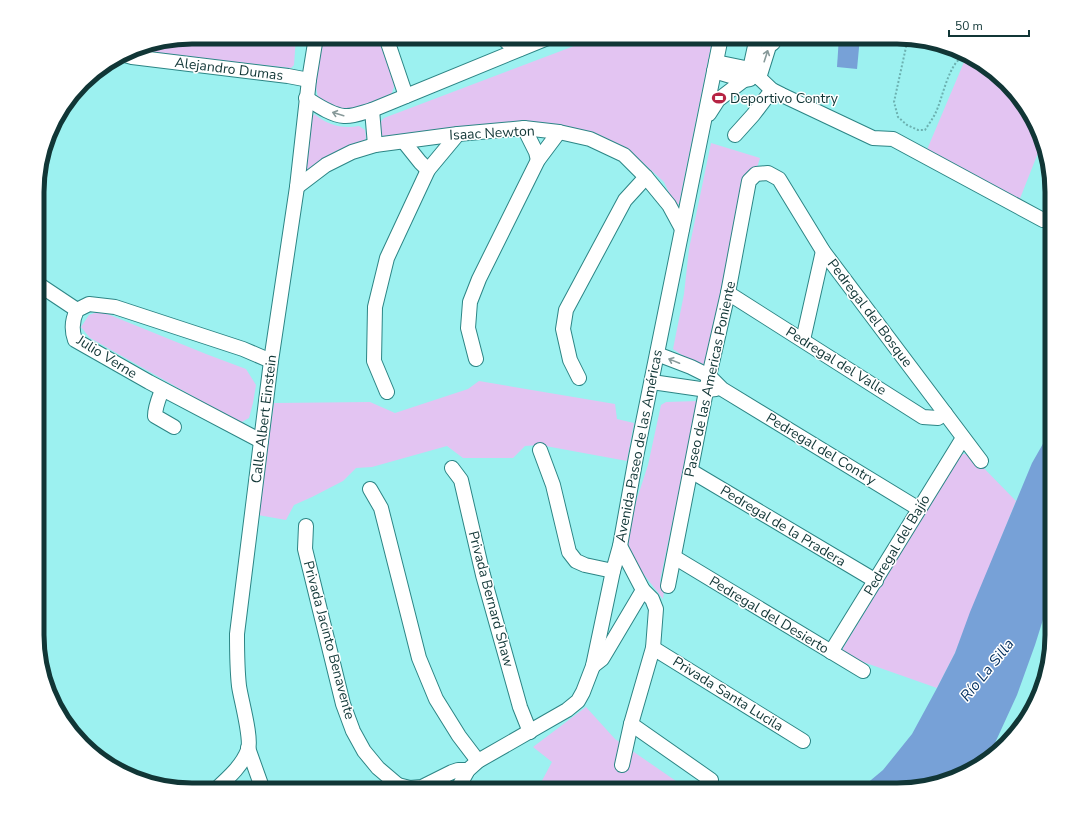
<svg xmlns="http://www.w3.org/2000/svg" width="1089" height="827" font-family="'Nunito Sans',sans-serif">
<style>
.green{fill:#e3c4f2}
.water{fill:#77a1d7}
.lines{fill:none;stroke-linecap:round;stroke-linejoin:round}
.minor-casing{stroke:#2c8585;stroke-width:16}
.path{stroke:#6cb1b0;stroke-width:2;stroke-dasharray:2 2;stroke-linecap:butt}
.minor{stroke:#fff;stroke-width:14}
.oneway{stroke:#889a9a}
.labels{text-anchor:middle;dominant-baseline:central;stroke-width:3;stroke-linejoin:round;paint-order:stroke}
.street-label{font-size:14px;fill:#113636;stroke:#fff}
.poi-label{font-size:14px;fill:#113636;stroke:#fff;text-anchor:start}
.water-label{font-size:15px;font-style:italic;fill:#022e5e;stroke:#fff}
.rim{fill:none;stroke:#113636;stroke-width:5}
</style>
<rect width="100%" height="100%" fill="#9cf1f0"/>
<g class="green">
<polygon points="192,37 296,37 294,65 291,68 132,51 142,45"/>
<polygon points="324,37 378,37 393,78 394,87 390,98 343,115 318,98 315,82"/>
<path d="M 598,37 L 713,37 L 679,204 L 675,205 L 664,182 L 641,161 L 613,147 L 546,128 L 390,140 L 382,137 C 379,129 378,124 384,118 Z"/>
<polygon points="967,55 999,75 1034,120 1037,127 1038,153 1019,201 926,152"/>
<path d="M 314,114 C 328,125 342,129 359,126 L 365,130 L 366,137 L 364,143 L 307,175 L 304,172 L 312,119 Z"/>
<polygon points="711,143 760,158 756,171 742,185 705,371 673,349 684,294 689,249"/>
<polygon points="100,311 206,354 246,369 256,385 253,403 249,418 240,423 90,338 81,327 89,315"/>
<polygon points="479,381 615,404 617,419 634,423 627,461 540,445 525,446 513,458 463,458 447,446 372,467 356,468 343,481 312,497 294,505 286,520 258,515 274,403 370,402 395,413 468,389"/>
<polygon points="698,401 660,581 664,591 663,599 627,553 632,514 648,465 661,405 666,402"/>
<polygon points="963,454 970,454 1016,501 955,653 937,688 846,656 843,652 843,648 959,457"/>
<polygon points="586,707 615,739 689,790 537,790 552,762 533,747"/>
</g>
<g class="water">
<polygon points="839,37 860,37 857,69 837,67"/>
<polygon points="1052,428 1052,591 1035,645 1017,695 995,743 985,759 965,774 897,790 859,790 883,770 912,734 937,688 955,653 970,612 1032,463"/>
</g>
<g class="lines">
<defs>
<g id="minor">
<polyline points="386,37 406,96"/>
<polyline points="502,37 508,43 520,49"/>
<polyline points="125,55 132,57 288,76 309,80"/>
<polyline points="716,62 750,69 772,90 782,95 873,138 893,139 1043,220"/>
<polyline points="750,69 757,37"/>
<polyline points="714,71 744,80 750,79"/>
<polyline points="759,78 769,46 773,43 776,37"/>
<path d="M 306,98 C 317,105 331,115 344,116 C 353,117 364,112 372,110 L 550,37"/>
<polyline points="372,110 375,145"/>
<polyline points="709,114 718,100 744,80"/>
<polyline points="524,128 536,152 538,160"/>
<polyline points="735,135 753,115 772,90"/>
<polyline points="404,142 420,162 428,170"/>
<polyline points="297,187 326,165 352,152 375,145 458,134 524,128 559,132 590,139 624,155 646,177 669,205 682,229"/>
<polyline points="38,284 77,310"/>
<polyline points="728,293 923,417 938,418 945,413"/>
<polyline points="803,340 823,251"/>
<polyline points="657,354 691,367 709,376 722,389 919,509"/>
<polyline points="476,359 468,328 470,302 479,279 538,160 559,132"/>
<polyline points="579,378 570,360 563,329 566,310 625,200 646,177"/>
<polyline points="652,382 707,390 716,389"/>
<path d="M 162,390 C 159,398 155,407 155,416 L 174,427"/>
<polyline points="387,392 374,361 375,307 387,258 428,170 458,134"/>
<path d="M 261,441 L 149,382 L 75,340 C 71,329 72,320 77,310 L 89,304 L 115,307 L 243,349 L 271,361"/>
<polyline points="540,450 553,485 569,552 576,561 585,565 613,571"/>
<polyline points="452,468 461,480 483,575 520,707 530,732"/>
<polyline points="691,471 876,581"/>
<polyline points="370,489 381,508 419,658 436,699 459,736 478,761"/>
<polyline points="306,526 305,549 343,704 353,731 364,751 378,768 398,785 401,790"/>
<polyline points="620,546 643,590 652,599 656,609 653,648 631,724 622,765"/>
<polyline points="674,557 863,671"/>
<polyline points="668,586 709,376 728,293 749,181 756,174 768,173 779,179 823,251 981,461"/>
<polyline points="653,648 803,741"/>
<polyline points="831,652 963,438"/>
<polyline points="593,666 602,659 608,649 643,590"/>
<polyline points="631,724 711,780"/>
<polyline points="248,748 263,790"/>
<polyline points="398,785 410,788 422,787 452,772 458,770 468,770"/>
<path d="M 215,790 C 228,778 242,766 248,750 C 252,738 241,700 239,686 C 237,668 237,651 237,634 L 271,361 L 297,187 L 309,80 L 316,37"/>
<polyline points="457,790 468,770 478,761 567,710 578,701 583,692 593,666 613,571 620,546 636,457 721,37"/>
</g>
</defs>
<use href="#minor" class="minor-casing"/>
<path class="path" d="M 908,38 L 894,102 L 898,117 L 907,125 L 918,130 L 925,130 C 928,125 932,120 935,114 C 943,99 948,61 966,55"/>
<use href="#minor" class="minor"/>
</g>
<defs><path id="oneway-shaft" d="M-6 0H5M1.5-3L5.5 0L1.5 3" fill="none" stroke-width="1.6" stroke-linecap="round" stroke-linejoin="round"/></defs>
<g class="oneway">
<use href="#oneway-shaft" transform="translate(766 56) rotate(-72)"/>
<use href="#oneway-shaft" transform="translate(338 114) rotate(-163)"/>
<use href="#oneway-shaft" transform="translate(674 361) rotate(-158)"/>
</g>
<defs>
<symbol id="stadium-bare" viewBox="-9 -9 18 18"><path d="M0-5a6.5 5 0 1 0 0 10a6.5 5 0 1 0 0-10ZM-3.5-1.8h7v3.6h-7Z" fill="#b62444" stroke="#fff" stroke-width="2.5" paint-order="stroke"/></symbol>
</defs>
<g fill-rule="evenodd">
<use href="#stadium-bare" x="709" y="88" width="20" height="20"/>
</g>
<g class="labels">
<g class="street-label">
<text transform="translate(229 69) rotate(7)">Alejandro Dumas</text>
<text transform="translate(492 133) rotate(-3)">Isaac Newton</text>
<text transform="translate(870 313) rotate(53)">Pedregal del Bosque</text>
<text transform="translate(107 357) rotate(32)">Julio Verne</text>
<text transform="translate(836 361) rotate(32)">Pedregal del Valle</text>
<text transform="translate(710 379) rotate(-78)">Paseo de las Americas Poniente</text>
<text transform="translate(264 419) rotate(-83)">Calle Albert Einstein</text>
<text transform="translate(639 446) rotate(-79)">Avenida Paseo de las Américas</text>
<text transform="translate(821 449) rotate(31)">Pedregal del Contry</text>
<text transform="translate(783 526) rotate(31)">Pedregal de la Pradera</text>
<text transform="translate(897 545) rotate(-59)">Pedregal del Bajío</text>
<text transform="translate(491 599) rotate(75)">Privada Bernard Shaw</text>
<text transform="translate(769 615) rotate(31)">Pedregal del Desierto</text>
<text transform="translate(329 640) rotate(75)">Privada Jacinto Benavente</text>
<text transform="translate(728 694) rotate(32)">Privada Santa Lucila</text>
</g>
<g class="poi-label">
<text x="730" y="98">Deportivo Contry</text>
</g>
<g class="water-label">
<text transform="translate(987 670) rotate(-51)">Río La Silla</text>
</g>
</g>
<path d="M0 0H1089V827H0ZM192 44H897A148 148 0 0 1 1045 192V635A148 148 0 0 1 897 783H192A148 148 0 0 1 44 635V192A148 148 0 0 1 192 44Z" fill="#fff" fill-rule="evenodd"/>
<path class="rim" d="M192 44H897A148 148 0 0 1 1045 192V635A148 148 0 0 1 897 783H192A148 148 0 0 1 44 635V192A148 148 0 0 1 192 44Z"/>
<path d="M949 30v6h80v-6" fill="none" stroke="#113636" stroke-width="2"/>
<text x="955" y="30" font-size="12" fill="#113636" stroke="#ffffff" stroke-width="3" paint-order="stroke">50 m</text>
</svg>
